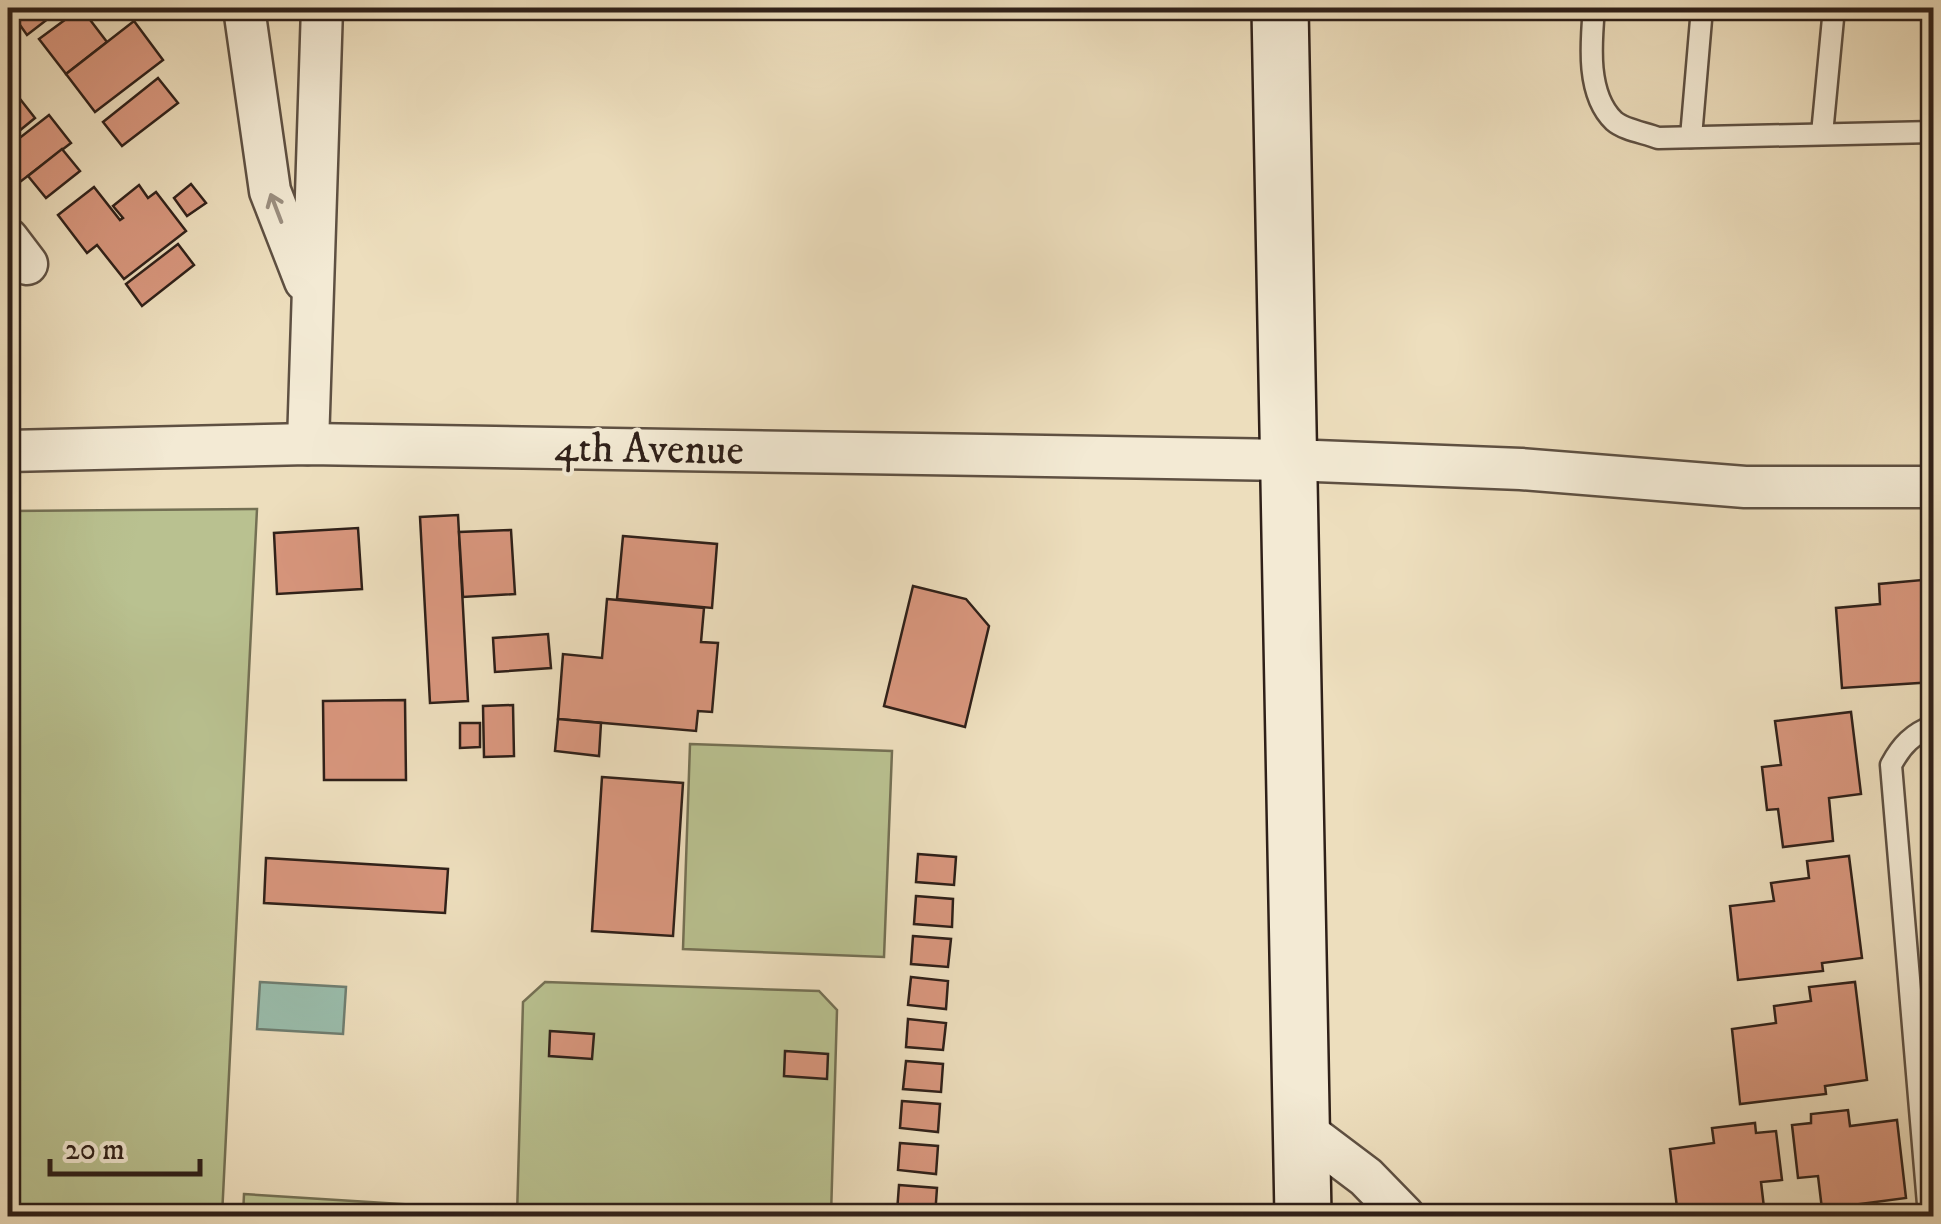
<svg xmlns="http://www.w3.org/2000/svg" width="1941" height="1224" font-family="'IM FELL DW Pica',serif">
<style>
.green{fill:#b9c190;stroke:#747054;stroke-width:2.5}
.water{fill:#9abdac;stroke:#6f7e71;stroke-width:2.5}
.building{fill:#d8967d;stroke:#2f2019;stroke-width:2.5}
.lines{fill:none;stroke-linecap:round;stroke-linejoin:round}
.lane-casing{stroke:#5e5042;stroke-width:25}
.street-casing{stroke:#5e5042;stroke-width:45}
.secondary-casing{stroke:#2f2019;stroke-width:60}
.lane{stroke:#f3ead4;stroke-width:20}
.street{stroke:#f3ead4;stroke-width:40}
.secondary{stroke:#f3ead4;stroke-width:55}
.oneway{stroke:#9b8f80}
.labels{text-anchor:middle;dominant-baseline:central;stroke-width:8;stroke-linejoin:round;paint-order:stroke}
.street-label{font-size:42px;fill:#2f2019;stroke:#f3ead4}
</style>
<rect width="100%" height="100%" fill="#eddebd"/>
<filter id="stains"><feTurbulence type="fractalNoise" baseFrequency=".002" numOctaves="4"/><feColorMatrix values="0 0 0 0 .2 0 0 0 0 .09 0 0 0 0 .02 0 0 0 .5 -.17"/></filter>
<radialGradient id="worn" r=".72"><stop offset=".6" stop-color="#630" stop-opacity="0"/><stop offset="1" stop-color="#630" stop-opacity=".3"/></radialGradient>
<g class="green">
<polygon points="257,509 222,1216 8,1216 8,511"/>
<polygon points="690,744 892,751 884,957 683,949"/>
<polygon points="545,982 819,991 837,1010 831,1216 517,1216 523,1002"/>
<polygon points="244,1194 432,1206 431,1216 243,1216"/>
</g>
<polygon class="water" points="260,982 346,987 343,1034 257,1029"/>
<g class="building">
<polygon points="8,8 62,8 27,35"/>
<polygon points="81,8 107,42 66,74 39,39"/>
<polygon points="134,21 163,60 95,112 66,74"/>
<polygon points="158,78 178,103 122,146 103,122"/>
<polygon points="13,90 35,118 8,140 8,94"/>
<polygon points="49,115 71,143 12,188 8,182 8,147"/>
<polygon points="62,149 80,171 46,198 28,176"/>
<polygon points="191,184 206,203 187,216 174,198"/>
<polygon points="139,185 148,198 156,192 186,231 124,279 97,245 87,253 58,215 94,187 120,220 123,218 113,206"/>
<polygon points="178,244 194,265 142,306 126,284"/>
<polygon points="458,515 468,701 430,703 420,517"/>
<polygon points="358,528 362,589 277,594 274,533"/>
<polygon points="511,530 515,594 463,597 459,532"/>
<polygon points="623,536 717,544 712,608 617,599"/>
<polygon points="1922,580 1923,592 1934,591 1934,682 1842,688 1836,608 1880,604 1879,584"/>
<polygon points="913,586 966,599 989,626 965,727 884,706"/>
<polygon points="607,599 704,608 701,642 718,643 712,712 698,711 696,731 558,719 563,654 602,658"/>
<polygon points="548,634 551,668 495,672 493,638"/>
<polygon points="405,700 406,780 324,780 323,701"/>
<polygon points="513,705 514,756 484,757 483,706"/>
<polygon points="1851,712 1861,794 1829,798 1833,841 1783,847 1778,809 1767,810 1762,767 1781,765 1775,721"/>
<polygon points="558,719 601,723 599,756 555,751"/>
<polygon points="460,723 480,723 480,747 460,748"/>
<polygon points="1934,757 1934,835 1924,759"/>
<polygon points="602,777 683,783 673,936 592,931"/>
<polygon points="918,854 956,857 954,885 916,882"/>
<polygon points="1849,856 1862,958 1822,963 1823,971 1738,980 1730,906 1774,901 1771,883 1809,878 1807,861"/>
<polygon points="266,858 448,869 445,913 264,903"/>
<polygon points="916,896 953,899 952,927 914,924"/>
<polygon points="913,936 951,939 948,967 911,964"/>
<polygon points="911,977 948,981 946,1009 908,1005"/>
<polygon points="1855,982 1867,1080 1825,1086 1826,1094 1740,1104 1732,1029 1776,1023 1774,1006 1811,1001 1809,987"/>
<polygon points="908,1019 946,1023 943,1050 906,1047"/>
<polygon points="550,1031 594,1034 592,1059 549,1056"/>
<polygon points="785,1051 828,1054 827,1079 784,1076"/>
<polygon points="906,1061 943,1064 941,1092 903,1089"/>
<polygon points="902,1101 940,1104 938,1132 900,1128"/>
<polygon points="1848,1110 1850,1126 1897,1120 1906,1198 1822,1209 1818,1176 1798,1178 1792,1125 1811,1123 1811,1114"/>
<polygon points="1755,1123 1756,1133 1776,1131 1782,1180 1761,1182 1765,1216 1678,1216 1670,1149 1714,1143 1712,1128"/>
<polygon points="900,1143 938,1146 936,1174 898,1170"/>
<polygon points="899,1185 937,1188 935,1216 897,1212"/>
</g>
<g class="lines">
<defs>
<g id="lane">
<path d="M 1594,8 C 1591,43 1586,94 1614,121 C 1624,130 1646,133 1658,138 L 1934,132"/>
<polyline points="1822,134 1834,8"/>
<polyline points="1691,137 1702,8"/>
<path d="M 1929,1216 L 1891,765 C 1901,746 1913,733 1934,726"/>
</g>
<g id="street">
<polyline points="244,8 270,191 305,281"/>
<polyline points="8,239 27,264"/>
<polyline points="308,444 322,8"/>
<polyline points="8,451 308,444 1290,460 1521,469 1745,487 1934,487"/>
<polyline points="1301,1128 1366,1177 1404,1216"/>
</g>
<polyline id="secondary" points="1280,8 1303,1216"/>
</defs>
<use href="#lane" class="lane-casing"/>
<use href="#street" class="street-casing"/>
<use href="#secondary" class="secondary-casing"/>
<use href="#lane" class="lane"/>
<use href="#street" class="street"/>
<use href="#secondary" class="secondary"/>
</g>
<defs><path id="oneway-shaft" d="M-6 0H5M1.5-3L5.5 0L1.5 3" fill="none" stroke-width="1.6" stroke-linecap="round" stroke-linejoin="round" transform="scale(2.5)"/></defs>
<use class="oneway" href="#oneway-shaft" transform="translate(276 208) rotate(-111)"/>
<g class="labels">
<g class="street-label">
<text transform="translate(649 450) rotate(1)">4th Avenue</text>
</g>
</g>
<rect width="1941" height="1224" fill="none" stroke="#eddebd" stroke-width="40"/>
<rect x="10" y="10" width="1921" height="1204" fill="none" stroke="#2f2019" stroke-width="5"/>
<rect x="20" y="20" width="1901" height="1184" fill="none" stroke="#2f2019" stroke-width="2.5"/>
<path d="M50 1159v15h150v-15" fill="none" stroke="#2f2019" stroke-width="5"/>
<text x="65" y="1159" font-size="30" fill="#2f2019" stroke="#f3ead4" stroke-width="8" paint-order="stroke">20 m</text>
<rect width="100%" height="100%" filter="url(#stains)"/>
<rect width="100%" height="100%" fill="url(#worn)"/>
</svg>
